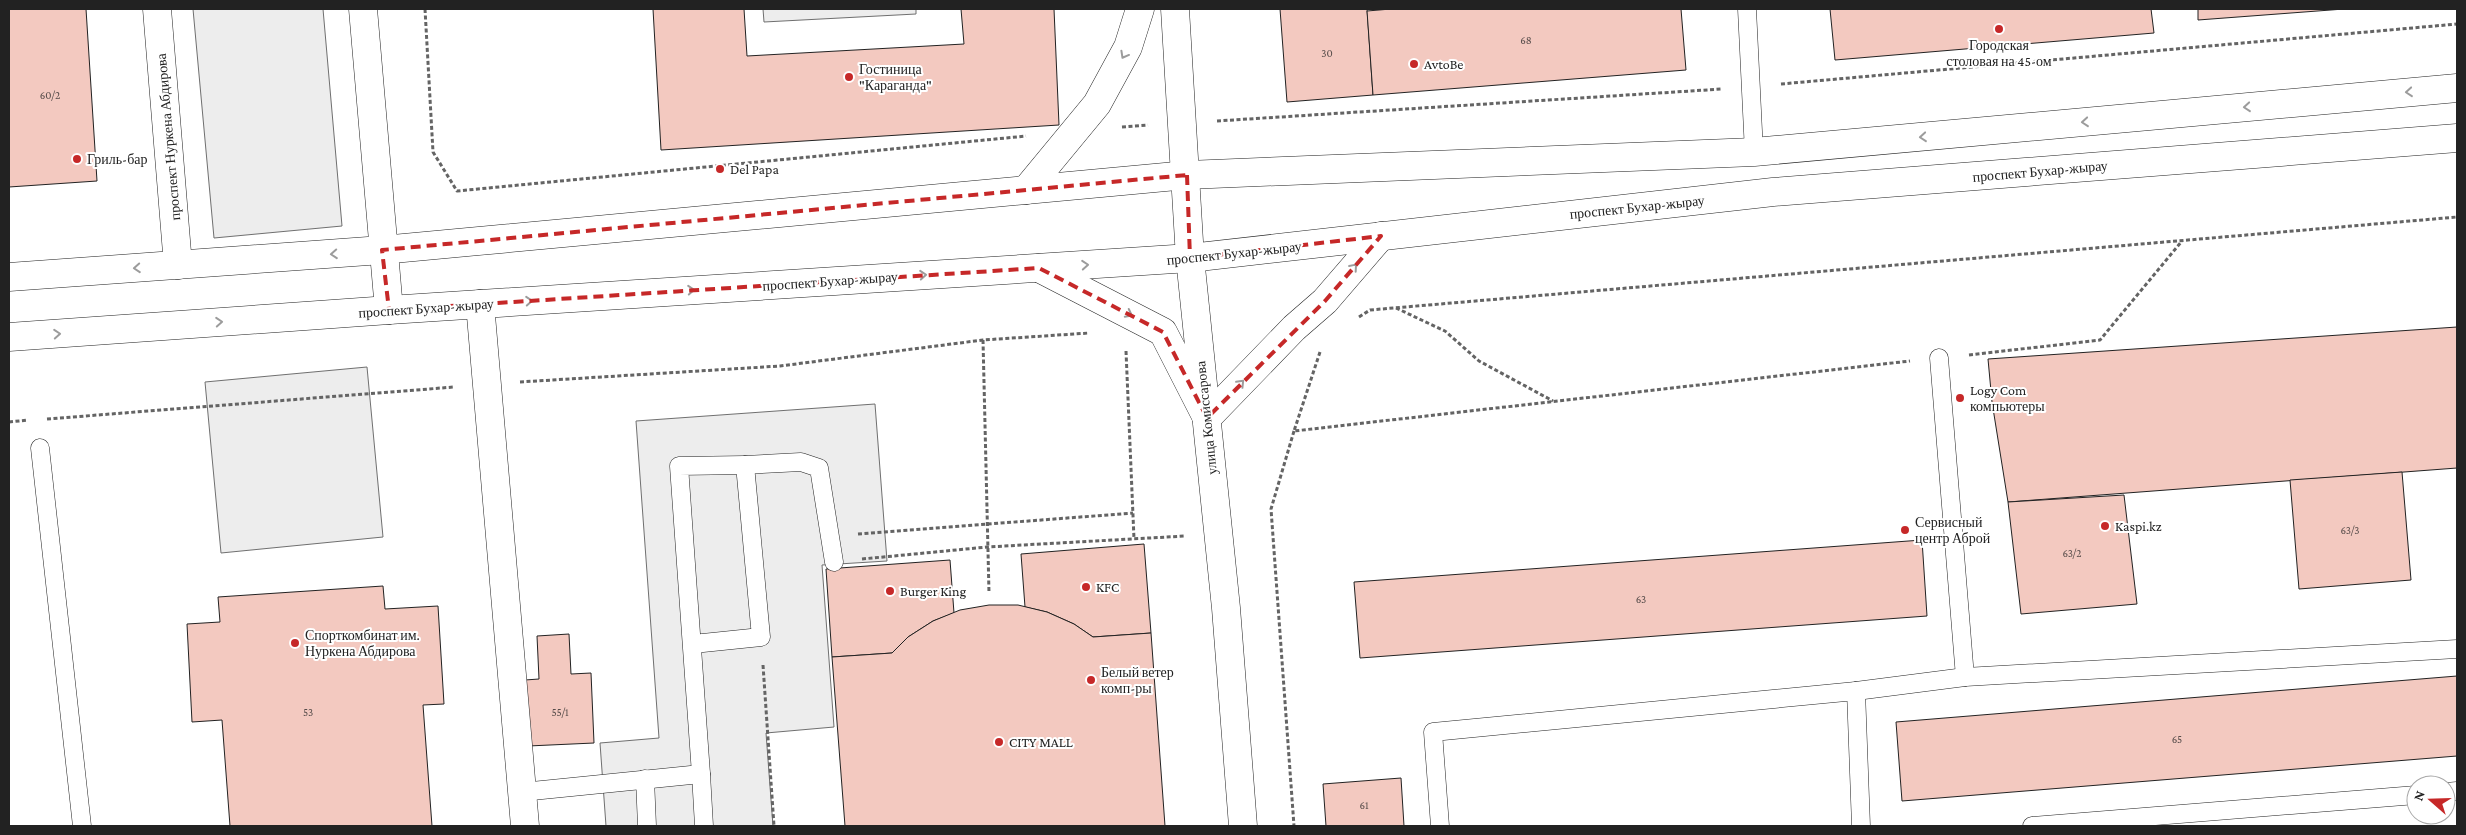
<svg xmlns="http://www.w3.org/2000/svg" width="2466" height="835" font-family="'Crimson Pro',serif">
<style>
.parking{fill:#ededed;stroke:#6f6f6f}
.building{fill:#f3c9c0;stroke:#222}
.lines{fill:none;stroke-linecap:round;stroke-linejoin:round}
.service-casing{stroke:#222;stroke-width:19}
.minor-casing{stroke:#222;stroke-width:29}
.tertiary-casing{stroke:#222;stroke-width:29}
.secondary-casing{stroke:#222;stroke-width:29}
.primary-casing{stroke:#222;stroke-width:29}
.path{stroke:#646464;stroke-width:3;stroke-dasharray:4 2.5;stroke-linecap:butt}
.service{stroke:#fff;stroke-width:18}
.minor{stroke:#fff;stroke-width:28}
.tertiary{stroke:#fff;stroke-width:28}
.secondary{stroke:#fff;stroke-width:28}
.primary{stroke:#fff;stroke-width:28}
.oneway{stroke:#9c9c9c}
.marked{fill:none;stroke:#c62828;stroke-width:4;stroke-dasharray:10 6;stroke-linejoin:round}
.poi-dot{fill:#c62828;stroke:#fff;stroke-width:2}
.labels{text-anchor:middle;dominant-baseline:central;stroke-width:4;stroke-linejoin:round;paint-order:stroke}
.number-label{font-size:11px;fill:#564c4a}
.poi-label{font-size:14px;fill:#222;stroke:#fff;text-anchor:start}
.street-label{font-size:14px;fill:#222;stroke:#fff}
</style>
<rect width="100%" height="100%" fill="#fff"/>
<g class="parking">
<polygon points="193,9 323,9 342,226 214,238"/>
<polygon points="763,9 916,9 916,14 764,22"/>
<polygon points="367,367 383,537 221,553 205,382"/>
<polygon points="875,404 887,561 822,565 834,727 766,733 773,826 606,826 600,743 659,738 636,421"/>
</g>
<g class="building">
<polygon points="9,9 86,9 97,181 9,187"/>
<polygon points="653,9 744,9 747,56 964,44 961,9 1054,9 1059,125 661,150"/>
<polygon points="1280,9 1367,9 1373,95 1287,102"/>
<polygon points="1391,9 1681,9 1686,70 1373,95 1367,11"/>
<polygon points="1830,9 2151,9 2154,33 1835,60"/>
<polygon points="2198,9 2344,9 2198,20"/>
<polygon points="2457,327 2457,468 2008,502 1992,402 1988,359"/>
<polygon points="2402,472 2411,580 2299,589 2290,480"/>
<polygon points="2124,495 2137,604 2021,614 2008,502"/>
<polygon points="1922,540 1927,616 1360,658 1354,582"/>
<polygon points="1144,544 1151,633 1093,637 1074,624 1047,612 1025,607 1021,554"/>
<polygon points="950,560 954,613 933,621 908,637 892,653 832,657 826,569"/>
<polygon points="383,586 385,609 438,606 444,704 423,705 432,826 230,826 222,720 192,722 187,624 220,622 218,597"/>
<polygon points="989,605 1018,605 1047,612 1074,624 1093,637 1151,633 1165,826 845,826 832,657 892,653 908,637 933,621 960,610"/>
<polygon points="569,634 571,674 591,673 594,743 528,746 525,680 539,679 537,636"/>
<polygon points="2457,676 2457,756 1902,801 1896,722"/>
<polygon points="1401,778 1404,826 1326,826 1323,784"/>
</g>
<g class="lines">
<defs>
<g id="service">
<polyline points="1747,9 1754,152"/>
<polyline points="1939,358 1965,677 2457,649"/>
<polyline points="40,448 82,826"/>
<polyline points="745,465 801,462 819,468 834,562"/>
<polyline points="1856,691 1965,677"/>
<polyline points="701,774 704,826"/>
<polyline points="645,779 647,826"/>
<polyline points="522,792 701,774 679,466 745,465 761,637 693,644"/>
<polyline points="2446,792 2457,791"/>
<polyline points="1440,826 1433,732 1856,691 1861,826"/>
<polyline points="2032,826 2416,795"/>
</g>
<polyline id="minor" points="157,9 178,265"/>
<g id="tertiary">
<polyline points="1175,9 1190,258 1226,608 1243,826"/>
<polyline points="480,304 525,826"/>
</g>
<polyline id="secondary" points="363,9 389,310"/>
<g id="primary">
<polyline points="1026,190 1097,104 1128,47 1140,9"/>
<polyline points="1039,268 1163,332 1207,418 1294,328 1325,301 1381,236"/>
<polyline points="9,277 382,250 1187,175 1754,152 2457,88"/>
<polyline points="9,337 389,310 1190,258 1773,192 2457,138"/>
</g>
</defs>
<use href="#service" class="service-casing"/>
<use href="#minor" class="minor-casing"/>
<use href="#tertiary" class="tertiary-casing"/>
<use href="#secondary" class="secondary-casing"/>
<use href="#primary" class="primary-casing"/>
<g class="path">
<polyline points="425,9 433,152 457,191 1026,136"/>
<polyline points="1781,84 2457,24"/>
<polyline points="1217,121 1722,89"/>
<polyline points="1122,127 1148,125"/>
<polyline points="1396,308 1445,331 1479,361 1553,401"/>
<polyline points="1359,317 1370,310 2457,217"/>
<polyline points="983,340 989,593"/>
<polyline points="1126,351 1134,539"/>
<polyline points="1320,352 1294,431 1910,361"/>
<polyline points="1969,355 2100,340 2182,241"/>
<polyline points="520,382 780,366 983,340 1089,333"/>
<polyline points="47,419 454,387"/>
<polyline points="9,422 28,420"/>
<polyline points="1294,431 1271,509 1294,826"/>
<polyline points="858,534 1133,513"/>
<polyline points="862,559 987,547 1185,536"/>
<polyline points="763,665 774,826"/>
</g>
<use href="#service" class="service"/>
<use href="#minor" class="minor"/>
<use href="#tertiary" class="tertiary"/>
<use href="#secondary" class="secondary"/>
<use href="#primary" class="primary"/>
</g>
<defs><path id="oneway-chevron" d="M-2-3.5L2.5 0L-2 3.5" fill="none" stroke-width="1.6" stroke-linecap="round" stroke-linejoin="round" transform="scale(1.25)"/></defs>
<g class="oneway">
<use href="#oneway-chevron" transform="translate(1124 55) rotate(119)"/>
<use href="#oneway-chevron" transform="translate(2409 92) rotate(175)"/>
<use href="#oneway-chevron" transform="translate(2247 107) rotate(175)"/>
<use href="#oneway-chevron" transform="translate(2085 122) rotate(175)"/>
<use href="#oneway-chevron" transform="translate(1923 137) rotate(175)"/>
<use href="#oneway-chevron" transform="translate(334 254) rotate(176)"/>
<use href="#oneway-chevron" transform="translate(1085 265) rotate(-4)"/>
<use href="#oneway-chevron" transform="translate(1354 267) rotate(-49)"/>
<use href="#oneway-chevron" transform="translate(137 268) rotate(176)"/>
<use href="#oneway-chevron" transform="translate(923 275) rotate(-4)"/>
<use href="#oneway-chevron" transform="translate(691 290) rotate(-4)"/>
<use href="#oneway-chevron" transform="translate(529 301) rotate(-4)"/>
<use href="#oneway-chevron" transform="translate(1129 314) rotate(27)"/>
<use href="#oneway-chevron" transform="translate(219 322) rotate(-4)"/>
<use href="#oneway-chevron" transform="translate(57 334) rotate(-4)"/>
<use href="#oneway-chevron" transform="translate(1241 383) rotate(-46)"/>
</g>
<path class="marked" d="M 1187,175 L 1190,258 L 1381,236 L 1325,301 L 1207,418 L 1163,332 L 1039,268 L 389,310 L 382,250 Z"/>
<g class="poi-dot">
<circle cx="1999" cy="29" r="5"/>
<circle cx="1414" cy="64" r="5"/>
<circle cx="849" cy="77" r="5"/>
<circle cx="77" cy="159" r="5"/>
<circle cx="720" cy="169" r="5"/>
<circle cx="1960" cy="398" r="5"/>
<circle cx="2105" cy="526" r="5"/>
<circle cx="1905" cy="530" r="5"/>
<circle cx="1086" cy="587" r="5"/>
<circle cx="890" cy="591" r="5"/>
<circle cx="295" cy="643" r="5"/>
<circle cx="1091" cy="680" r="5"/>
<circle cx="999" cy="742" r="5"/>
</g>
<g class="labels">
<g class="number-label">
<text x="1526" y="40">68</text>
<text x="1327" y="53">30</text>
<text x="50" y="95">60/2</text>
<text x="2350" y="530">63/3</text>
<text x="2072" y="553">63/2</text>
<text x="1641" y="599">63</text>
<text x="308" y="712">53</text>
<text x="560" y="712">55/1</text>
<text x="2177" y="739">65</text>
<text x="1364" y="805">61</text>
</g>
<g class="poi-label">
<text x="1999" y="45" text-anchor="middle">Городская<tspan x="1999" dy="16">столовая на 45-ом</tspan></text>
<text x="1424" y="64">AvtoBe</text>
<text x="859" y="69">Гостиница<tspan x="859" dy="16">"Караганда"</tspan></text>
<text x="87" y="159">Гриль-бар</text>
<text x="730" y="169">Del Papa</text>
<text x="1970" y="390">Logy Com<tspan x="1970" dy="16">компьютеры</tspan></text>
<text x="1915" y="522">Сервисный<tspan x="1915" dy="16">центр Аброй</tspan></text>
<text x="2115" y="526">Kaspi.kz</text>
<text x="1096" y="587">KFC</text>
<text x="900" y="591">Burger King</text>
<text x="305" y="635">Спорткомбинат им.<tspan x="305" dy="16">Нуркена Абдирова</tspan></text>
<text x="1101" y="672">Белый ветер<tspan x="1101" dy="16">комп-ры</tspan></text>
<text x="1009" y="742">CITY MALL</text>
</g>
<g class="street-label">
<text transform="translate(168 137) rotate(-95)">проспект Нуркена Абдирова</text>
<text transform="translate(2040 171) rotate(-5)">проспект Бухар-жырау</text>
<text transform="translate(1637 207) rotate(-6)">проспект Бухар-жырау</text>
<text transform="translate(1234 253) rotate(-6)">проспект Бухар-жырау</text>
<text transform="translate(830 281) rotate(-4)">проспект Бухар-жырау</text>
<text transform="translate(426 308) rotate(-4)">проспект Бухар-жырау</text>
<text transform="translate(1206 418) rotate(-96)">улица Комиссарова</text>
</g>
</g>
<rect width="2466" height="835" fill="none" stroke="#222222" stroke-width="20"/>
<g transform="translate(2431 800) rotate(290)"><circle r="24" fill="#ffffff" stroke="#a7a7a7"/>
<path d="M0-4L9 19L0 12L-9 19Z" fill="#c62828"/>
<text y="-8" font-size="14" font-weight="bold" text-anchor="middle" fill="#222222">N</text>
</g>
</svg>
